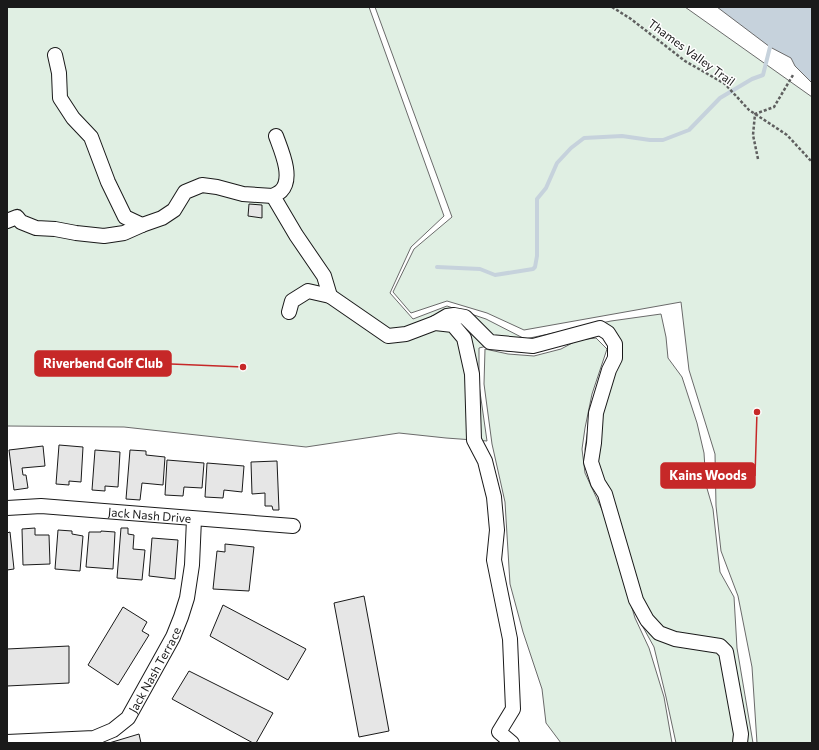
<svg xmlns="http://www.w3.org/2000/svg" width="819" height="750" font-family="Commissioner,sans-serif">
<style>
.green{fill:#e0efe3;stroke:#6a6a6a}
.water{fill:#c6d2dc;stroke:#6a6a6a}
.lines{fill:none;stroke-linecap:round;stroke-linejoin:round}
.stream{stroke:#c6d2dc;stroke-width:4}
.building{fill:#e6e6e6;stroke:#1a1a1a}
.minor-casing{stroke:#1a1a1a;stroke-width:16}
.path{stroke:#5f5f5f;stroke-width:2.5;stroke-dasharray:3 2;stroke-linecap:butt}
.minor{stroke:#fff;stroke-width:14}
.labels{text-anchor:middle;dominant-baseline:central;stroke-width:3;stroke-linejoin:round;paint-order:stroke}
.street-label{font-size:12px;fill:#1a1a1a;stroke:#fff}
.leader{fill:none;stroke:#c62828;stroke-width:1.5}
.callout-dot{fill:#c62828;stroke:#fff;stroke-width:1.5}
.callout{fill:#c62828;stroke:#c62828;stroke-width:1.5}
.callout-label{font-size:13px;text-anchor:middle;font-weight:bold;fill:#fff}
</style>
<rect width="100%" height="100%" fill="#fff"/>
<g class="green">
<polygon points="7,7 369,7 444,216 411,247 390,293 413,319 447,306 486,319 525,339 611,321 661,314 666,337 668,358 682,377 697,423 704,453 706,485 713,509 720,572 734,597 737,648 753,743 676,743 666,697 654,647 638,618 607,514 588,473 585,449 591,408 609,355 610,343 597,334 534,353 507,351 487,346 479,348 479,385 487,441 446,438 399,433 306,447 124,427 7,426"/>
<polygon points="375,7 685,7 812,97 812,743 757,743 752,667 738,596 721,551 716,506 715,454 689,370 681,302 524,330 487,313 447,301 411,313 393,292 414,249 452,217"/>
<polygon points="596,338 607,349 592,394 585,428 582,449 585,473 604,514 635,618 649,648 664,697 672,743 561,743 546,723 542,689 523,632 510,584 505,502 492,444 484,384 485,349 508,354 534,356 561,349 578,340"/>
</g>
<polygon class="water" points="717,7 812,7 812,83 795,66 791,58 770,47"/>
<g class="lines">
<polyline class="stream" points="437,267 480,269 495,275 533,269 535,267 537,256 537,199 546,188 557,163 571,148 584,138 622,136 650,140 663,140 689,130 720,98 752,79 763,75 770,47 770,43"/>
</g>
<g class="building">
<polygon points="249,204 262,205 262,218 248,216"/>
<polygon points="59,445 83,447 81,482 69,481 69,485 56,484"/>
<polygon points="43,446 45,466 22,468 23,475 26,475 28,488 14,490 9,450"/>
<polygon points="95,450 120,452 118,487 105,486 105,491 92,490"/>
<polygon points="130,450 146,451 146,455 165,457 163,485 142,483 140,500 126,499"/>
<polygon points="167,460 204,463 202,488 184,487 183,496 165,495"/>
<polygon points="277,461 279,510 273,510 272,506 265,506 265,493 252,494 251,462"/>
<polygon points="207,463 244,466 242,492 224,490 223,498 205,497"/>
<polygon points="35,528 35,535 49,535 50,564 23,565 22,529"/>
<polygon points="121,528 128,528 128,534 134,535 133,549 145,550 142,580 117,578"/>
<polygon points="58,530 72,531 72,534 83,536 80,571 55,569"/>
<polygon points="101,531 115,532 113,569 86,567 89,532 101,532"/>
<polygon points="10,532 14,569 7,570 7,533"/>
<polygon points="152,538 178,540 175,579 149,576"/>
<polygon points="225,544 254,547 249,591 213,589 217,551 225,552"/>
<polygon points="364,596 389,731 359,737 334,603"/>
<polygon points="223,605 306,649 288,680 210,636"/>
<polygon points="123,607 147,622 142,631 149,635 118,685 88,665"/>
<polygon points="69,646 69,683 7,686 7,649"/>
<polygon points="189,671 273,713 256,743 253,743 172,699"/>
<polygon points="139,734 141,743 109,743"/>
</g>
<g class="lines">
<defs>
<g id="minor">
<polyline points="55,55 59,73 60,98 73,118 91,137 108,182 125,217 142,225 162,218 174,210 185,192 202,185 217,187 243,194 273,196"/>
<path d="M 276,136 C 281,150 294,178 281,191 C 279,193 276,194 273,196 L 296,235 L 324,276 L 330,296"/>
<polyline points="7,221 17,217 21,222 36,228 55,229 76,233 104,236 124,233 142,225"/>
<polyline points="289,312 292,301 308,291 330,296 388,336 406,334 435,323 453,325 464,338 472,374 474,440 485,461 494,497 497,530 494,560 510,639 513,709 499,732 512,743"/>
<polyline points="435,323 447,316 454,315 465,317 490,342 533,346 600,328 608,333 615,344 615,358 609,370 596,413 594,443 591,462 598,483 605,494 636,600 647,620 659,633 675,639 720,646 726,652 741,734 740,743"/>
<path id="s1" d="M 7,508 L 41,506 L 293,526"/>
<path id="s2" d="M 7,742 L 94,738 L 113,730 L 128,718 L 173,637 L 181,617 L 187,598 L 192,565 L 194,519"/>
</g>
</defs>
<use href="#minor" class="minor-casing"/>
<g class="path">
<polyline points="612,7 631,19 685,61 725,84 749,110 787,135 812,162"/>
<polyline points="758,159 753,135 755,114 774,107 793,75"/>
</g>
<use href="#minor" class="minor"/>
</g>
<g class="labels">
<g class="street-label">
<text transform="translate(692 52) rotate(36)">Thames Valley Trail</text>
<text stroke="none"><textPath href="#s1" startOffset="143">Jack Nash Drive</textPath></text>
<text stroke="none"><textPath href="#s2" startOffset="182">Jack Nash Terrace</textPath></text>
</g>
</g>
<path class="leader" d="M243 367L171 364M757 412L755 476"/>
<g class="callout-dot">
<circle cx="243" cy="367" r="4"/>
<circle cx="757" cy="412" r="4"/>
</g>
<g class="callout">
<rect x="35" y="351" width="136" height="25" rx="4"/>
<rect x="661" y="463" width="94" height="25" rx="4"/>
</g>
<g class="callout-label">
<text x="103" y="368">Riverbend Golf Club</text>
<text x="708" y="480">Kains Woods</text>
</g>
<rect width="819" height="750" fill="none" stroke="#1a1a1a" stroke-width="16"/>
</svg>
